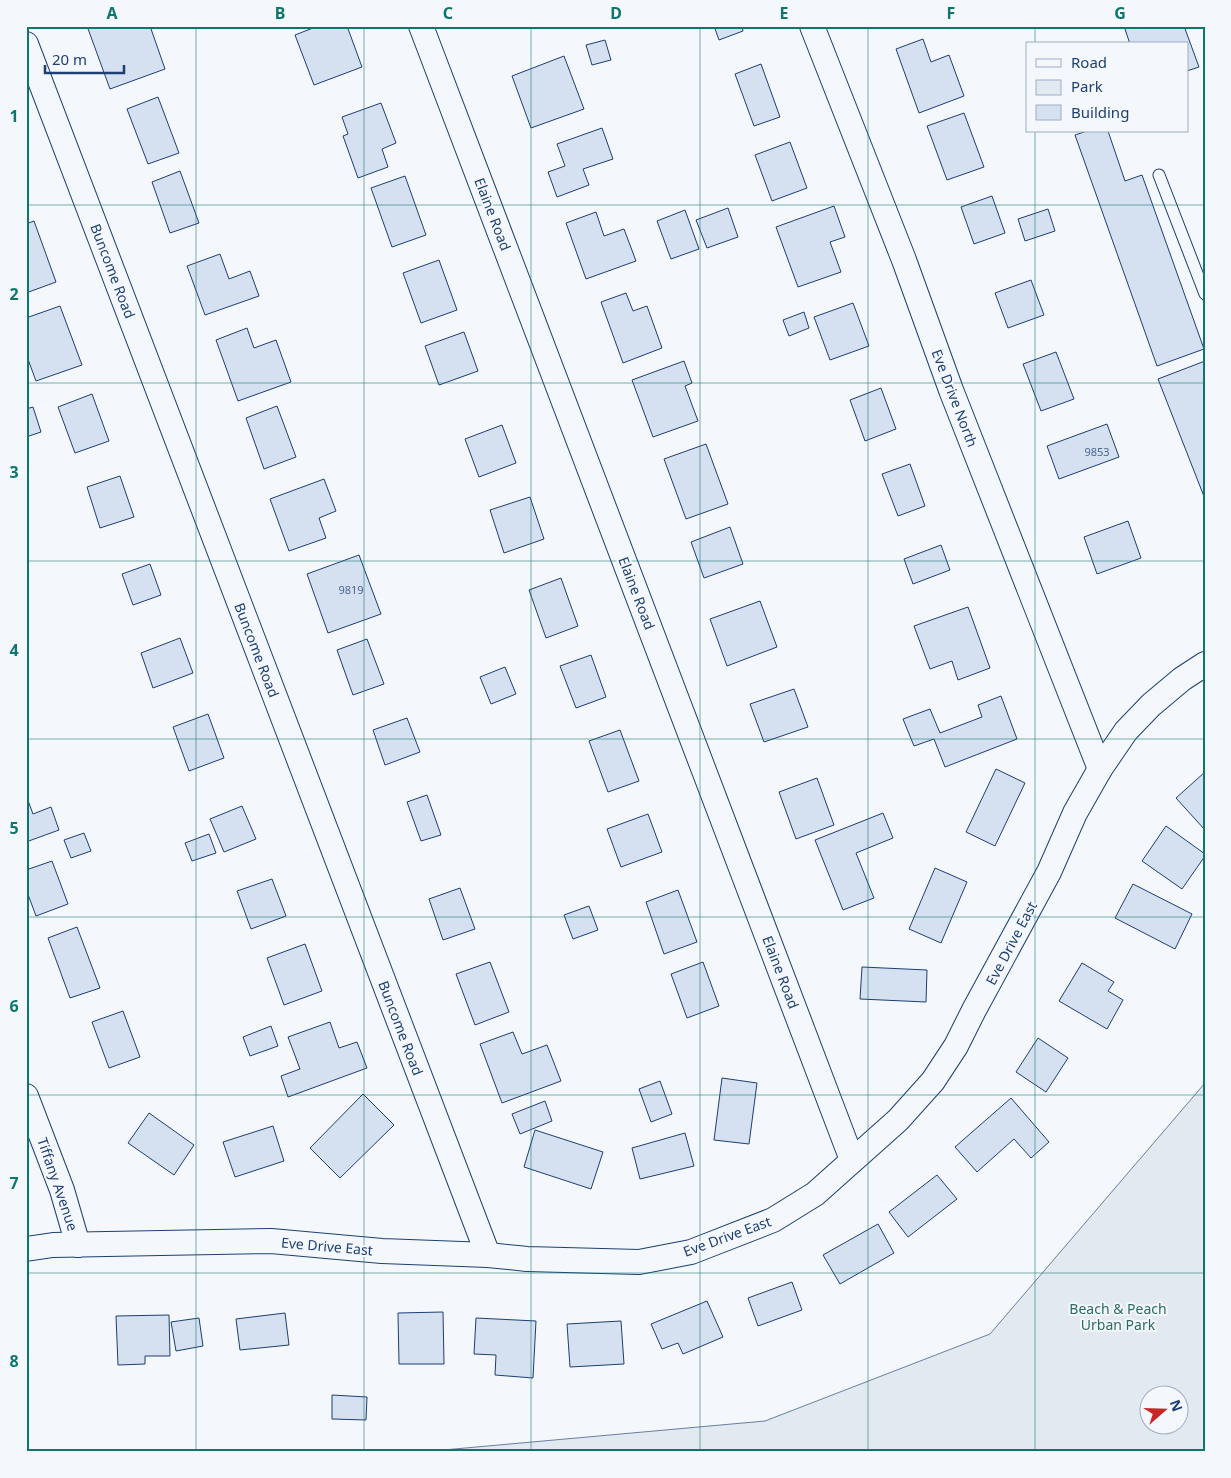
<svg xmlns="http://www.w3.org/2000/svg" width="1231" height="1478" font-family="'Noto Sans',sans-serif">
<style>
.green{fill:#e3e9f0;stroke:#687fa3;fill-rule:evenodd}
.building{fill:#d5e0f0;stroke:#1d3f73}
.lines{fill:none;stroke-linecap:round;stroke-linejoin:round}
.lane-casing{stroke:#1d3f73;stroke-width:13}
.street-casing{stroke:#1d3f73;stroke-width:26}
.lane{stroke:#f4f7fb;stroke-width:11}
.street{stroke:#f4f7fb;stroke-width:24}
.grid{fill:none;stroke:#0f766e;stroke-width:1;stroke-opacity:0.55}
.labels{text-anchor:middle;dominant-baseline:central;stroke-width:4;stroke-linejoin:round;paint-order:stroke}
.number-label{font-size:11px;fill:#4b6792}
.street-label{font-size:14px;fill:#1d3f73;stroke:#f4f7fb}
.park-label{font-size:14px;fill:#2c6c60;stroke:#f4f7fb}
.neatline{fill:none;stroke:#0f766e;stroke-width:2}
.grid-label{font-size:16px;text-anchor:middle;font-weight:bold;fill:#0f766e}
</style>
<rect width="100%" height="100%" fill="#f4f7fb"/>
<path class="green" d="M 1205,1083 L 1205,1452 L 421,1452 L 765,1421 L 990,1334 ZM 1148,1396 L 1178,1396 L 1178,1426 L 1148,1426 Z"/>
<g class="building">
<polygon points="87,26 150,26 165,69 110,89"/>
<polygon points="318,26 347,26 362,67 314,85 295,35"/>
<polygon points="714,26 742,26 743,31 719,40"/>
<polygon points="1124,26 1184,26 1199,67 1187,71 1187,44 1130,44"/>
<polygon points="923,39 931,62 949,55 964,96 919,113 896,49"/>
<polygon points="605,40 611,60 592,65 586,45"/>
<polygon points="564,56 584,109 531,128 512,76"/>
<polygon points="761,64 780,117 754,126 735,74"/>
<polygon points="158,97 179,153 148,164 127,109"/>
<polygon points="381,103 396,143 382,149 388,167 358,178 343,136 348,134 342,117"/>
<polygon points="964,113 984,167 947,180 927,126"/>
<polygon points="602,128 613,159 583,169 589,185 557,197 548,172 565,166 557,144"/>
<polygon points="1087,131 1108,131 1125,181 1142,175 1204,349 1157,366 1075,135"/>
<polygon points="790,142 807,188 772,201 755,155"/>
<polygon points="180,171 199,223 170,233 152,182"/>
<polygon points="405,176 426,235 392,247 371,188"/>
<polygon points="992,196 1005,233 974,244 961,207"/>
<polygon points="834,206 845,237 830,242 841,272 798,287 776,227"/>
<polygon points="728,208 738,237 707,248 696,220"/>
<polygon points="1048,209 1055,231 1025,241 1018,219"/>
<polygon points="685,210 699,249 671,259 657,221"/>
<polygon points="596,212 604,236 624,229 636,261 586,279 566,223"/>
<polygon points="34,221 56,282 26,293 26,224"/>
<polygon points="220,254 229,279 250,271 259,296 205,315 187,266"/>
<polygon points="439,260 457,310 421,323 403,273"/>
<polygon points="1031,280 1044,315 1008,328 995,293"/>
<polygon points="626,293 633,311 647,306 662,348 623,363 601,302"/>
<polygon points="853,303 869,346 830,360 814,317"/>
<polygon points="60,306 82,365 36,381 26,354 26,318"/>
<polygon points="804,312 809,328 789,336 783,320"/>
<polygon points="247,328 254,348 276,340 291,382 238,401 216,340"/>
<polygon points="464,332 478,371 439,385 425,346"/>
<polygon points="1056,352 1074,399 1041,411 1023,364"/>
<polygon points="684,361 692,383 685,386 698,421 653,437 632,380"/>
<polygon points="1205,361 1205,499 1158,379"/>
<polygon points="881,388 896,429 865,441 850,400"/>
<polygon points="92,394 109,441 75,453 58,407"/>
<polygon points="277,406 296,457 264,469 246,418"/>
<polygon points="33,407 41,432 26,437 26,409"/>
<polygon points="1107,424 1119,457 1059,479 1047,446"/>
<polygon points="502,425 516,463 479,477 465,439"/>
<polygon points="706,444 728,504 686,519 664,459"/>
<polygon points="910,464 925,506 898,516 882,474"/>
<polygon points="120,476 134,517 100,528 87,487"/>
<polygon points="324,479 336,511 319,518 326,538 289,551 270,499"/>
<polygon points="530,497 544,539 504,553 490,510"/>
<polygon points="1128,521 1141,558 1097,574 1084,537"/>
<polygon points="730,527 743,564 704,578 691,542"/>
<polygon points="941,545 950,570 913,584 904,559"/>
<polygon points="359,555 381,614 328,633 307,574"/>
<polygon points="150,564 161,595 133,605 122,574"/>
<polygon points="561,578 578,626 546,638 529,590"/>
<polygon points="760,601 777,647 727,666 710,619"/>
<polygon points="968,607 990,668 958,680 952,661 930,669 914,626"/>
<polygon points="180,638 193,673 153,688 141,653"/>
<polygon points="367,639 384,684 353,695 337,650"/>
<polygon points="591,655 606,697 576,708 560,666"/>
<polygon points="505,667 516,694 491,704 480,677"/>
<polygon points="794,689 808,727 764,742 750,704"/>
<polygon points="1001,696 1017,739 945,767 934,739 914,746 903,719 930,709 940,733 982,717 978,705"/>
<polygon points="208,714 224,758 189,771 173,727"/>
<polygon points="407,718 420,752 385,765 373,730"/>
<polygon points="620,730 639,781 608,792 589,741"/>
<polygon points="996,769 1025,783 995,846 966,832"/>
<polygon points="1205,772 1205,830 1176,798"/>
<polygon points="817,778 834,825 796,839 779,792"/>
<polygon points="26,795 33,814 51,807 59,830 26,842"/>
<polygon points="427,795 441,835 421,841 407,802"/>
<polygon points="242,806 256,839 224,852 210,819"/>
<polygon points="883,813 893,838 856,853 874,898 843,910 815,840"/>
<polygon points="648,814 662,852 621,867 607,829"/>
<polygon points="1166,826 1205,854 1205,856 1182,889 1142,861"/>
<polygon points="84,833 91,851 71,858 64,840"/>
<polygon points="209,834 216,853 192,861 185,843"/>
<polygon points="52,861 68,904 36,916 26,889 26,870"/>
<polygon points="935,868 967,882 941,943 909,929"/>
<polygon points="272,879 286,916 251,929 237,891"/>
<polygon points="1133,884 1192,914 1175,949 1115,918"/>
<polygon points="460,888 475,929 443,940 429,899"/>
<polygon points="678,890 697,942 664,954 646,902"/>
<polygon points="589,906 598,930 573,939 564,915"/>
<polygon points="77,927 100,988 70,998 48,938"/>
<polygon points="305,944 322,991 284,1005 267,958"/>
<polygon points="490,962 509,1012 475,1025 456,974"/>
<polygon points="703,962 719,1006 687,1018 671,974"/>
<polygon points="1082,963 1114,982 1108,991 1123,1000 1107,1029 1059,1001"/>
<polygon points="862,967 927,970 926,1002 860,999"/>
<polygon points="123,1011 140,1057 109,1068 92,1022"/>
<polygon points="330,1022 339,1048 357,1042 367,1068 288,1097 281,1076 300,1069 288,1037"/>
<polygon points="271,1026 278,1046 250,1056 243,1037"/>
<polygon points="513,1032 522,1054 547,1045 561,1081 502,1103 480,1044"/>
<polygon points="1038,1038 1068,1058 1046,1092 1016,1072"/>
<polygon points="722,1078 757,1083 749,1144 714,1140"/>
<polygon points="660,1081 672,1114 651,1122 639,1089"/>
<polygon points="363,1094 394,1125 340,1178 310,1148"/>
<polygon points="1011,1098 1049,1142 1031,1158 1014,1139 977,1172 955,1147"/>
<polygon points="545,1101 552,1121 520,1134 512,1114"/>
<polygon points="149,1113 194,1145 174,1175 128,1143"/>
<polygon points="273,1126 284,1161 235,1177 223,1142"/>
<polygon points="535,1130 603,1152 591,1189 524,1167"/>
<polygon points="685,1133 694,1166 640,1179 632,1148"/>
<polygon points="937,1175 957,1199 908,1237 889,1212"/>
<polygon points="878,1224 894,1253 840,1284 823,1255"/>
<polygon points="792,1282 802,1310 758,1326 748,1298"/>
<polygon points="707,1301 723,1337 683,1354 678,1343 662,1349 651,1324"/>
<polygon points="443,1312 444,1364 399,1364 398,1313"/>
<polygon points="285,1313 289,1345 240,1350 236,1319"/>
<polygon points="169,1315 170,1356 145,1356 145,1364 118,1365 116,1316"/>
<polygon points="199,1318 203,1346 176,1351 171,1322"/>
<polygon points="476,1318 536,1321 533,1378 495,1375 496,1355 474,1354"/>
<polygon points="621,1321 624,1364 570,1367 567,1324"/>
<polygon points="332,1395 367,1397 366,1420 332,1419"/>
</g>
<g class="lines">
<defs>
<polyline id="lane" points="1159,175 1205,294"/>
<g id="street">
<polyline points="421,26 852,1160"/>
<polyline points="812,26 904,260 951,390 1100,769"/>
<polyline points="26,44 488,1255"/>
<polyline points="26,1096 62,1190 78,1245"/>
<polyline points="26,1249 53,1245 271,1241 382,1251 488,1255 527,1259 639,1262 691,1252 773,1220 815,1194 898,1120 933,1081 956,1046 974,1010 1049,872 1075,813 1100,769 1126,731 1151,705 1182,679 1205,664"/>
</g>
</defs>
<use href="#lane" class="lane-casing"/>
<use href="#street" class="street-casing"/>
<use href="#lane" class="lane"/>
<use href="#street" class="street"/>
</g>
<path class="grid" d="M 196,26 L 196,1452M 364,26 L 364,1452M 531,26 L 531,1452M 700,26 L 700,1452M 868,26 L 868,1452M 1035,26 L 1035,44M 1035,131 L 1035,1452M 26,205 L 1205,205M 26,383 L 1205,383M 26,561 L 1205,561M 26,739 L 1205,739M 26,917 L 1205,917M 26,1095 L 1205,1095M 26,1273 L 1205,1273"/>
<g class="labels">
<g class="number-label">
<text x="1097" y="451">9853</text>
<text x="351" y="589">9819</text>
</g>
<g class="street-label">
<text transform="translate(493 214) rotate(69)">Elaine Road</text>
<text transform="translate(113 271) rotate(69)">Buncome Road</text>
<text transform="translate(955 398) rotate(69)">Eve Drive North</text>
<text transform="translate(637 593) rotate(69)">Elaine Road</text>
<text transform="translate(257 650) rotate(69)">Buncome Road</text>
<text transform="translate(1011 943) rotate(-62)">Eve Drive East</text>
<text transform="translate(781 972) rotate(69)">Elaine Road</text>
<text transform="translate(401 1028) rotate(69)">Buncome Road</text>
<text transform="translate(58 1184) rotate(71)">Tiffany Avenue</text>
<text transform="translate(727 1236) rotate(-20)">Eve Drive East</text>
<text transform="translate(327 1246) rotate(5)">Eve Drive East</text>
</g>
<g class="park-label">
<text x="1118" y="1308">Beach &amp; Peach<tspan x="1118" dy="16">Urban Park</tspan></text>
</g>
</g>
<rect width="1231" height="1478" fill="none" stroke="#f4f7fb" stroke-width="55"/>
<rect x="1026" y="42" width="162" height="90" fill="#f4f7fb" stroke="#9eadc5"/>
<rect x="1036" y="59" width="25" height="8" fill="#f4f7fb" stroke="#9eadc5"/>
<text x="1071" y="68" font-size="15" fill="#1d3f73">Road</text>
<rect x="1036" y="80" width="25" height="15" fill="#e3e9f0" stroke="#9eadc5"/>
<text x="1071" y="92" font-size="15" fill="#1d3f73">Park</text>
<rect x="1036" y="105" width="25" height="15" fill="#d5e0f0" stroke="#9eadc5"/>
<text x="1071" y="118" font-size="15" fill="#1d3f73">Building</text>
<g transform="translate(1164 1410) rotate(70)"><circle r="24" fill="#f4f7fb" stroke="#9eadc5"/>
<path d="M0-4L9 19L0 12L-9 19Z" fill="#c62828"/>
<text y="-8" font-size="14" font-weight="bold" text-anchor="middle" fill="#1d3f73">N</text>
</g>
<path d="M45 65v8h79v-8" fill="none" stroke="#1d3f73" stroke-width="2.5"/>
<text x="52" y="65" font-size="15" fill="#1d3f73" stroke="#f4f7fb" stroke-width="4" paint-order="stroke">20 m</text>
<rect x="28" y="28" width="1176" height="1422" class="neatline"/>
<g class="grid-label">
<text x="112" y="19">A</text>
<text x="280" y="19">B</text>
<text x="448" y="19">C</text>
<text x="616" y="19">D</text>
<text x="784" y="19">E</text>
<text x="951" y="19">F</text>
<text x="1120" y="19">G</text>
<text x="14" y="122">1</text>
<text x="14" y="300">2</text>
<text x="14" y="478">3</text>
<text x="14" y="656">4</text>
<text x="14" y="834">5</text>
<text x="14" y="1012">6</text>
<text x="14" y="1189">7</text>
<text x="14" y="1367">8</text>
</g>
</svg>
